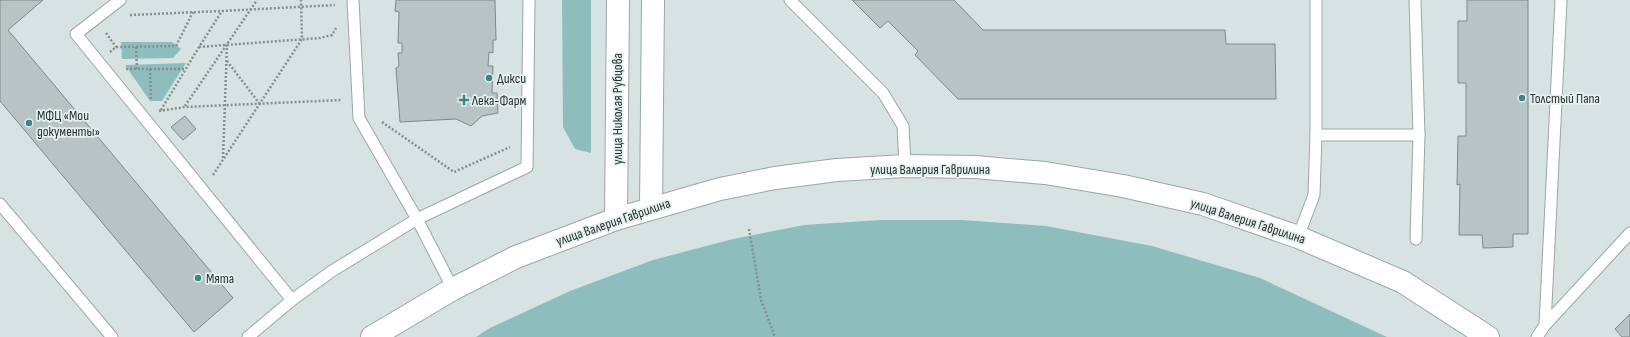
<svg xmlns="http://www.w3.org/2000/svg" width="1630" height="337" font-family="'Sofia Sans Condensed',sans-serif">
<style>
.green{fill:#8dbebd}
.building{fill:#b8c4c3;stroke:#7e8988}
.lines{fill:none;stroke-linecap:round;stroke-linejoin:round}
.service-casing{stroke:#9ba7a6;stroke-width:13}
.minor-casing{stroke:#9ba7a6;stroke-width:24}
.path{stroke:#868e8e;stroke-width:2.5;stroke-dasharray:2 2;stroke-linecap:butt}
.service{stroke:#fff;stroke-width:11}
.minor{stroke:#fff;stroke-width:22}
.poi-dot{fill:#3d8584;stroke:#e4f1f0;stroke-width:1.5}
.labels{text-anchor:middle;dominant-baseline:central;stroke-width:3.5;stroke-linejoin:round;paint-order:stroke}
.poi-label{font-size:14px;fill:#2b3030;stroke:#e4f1f0;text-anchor:start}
.street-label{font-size:14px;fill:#2b3030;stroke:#e4f1f0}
</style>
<rect width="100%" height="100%" fill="#d7e3e3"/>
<g class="green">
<polygon points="562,0 591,0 591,153 575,149 563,127"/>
<polygon points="121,42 172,42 181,49 173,58 122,59"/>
<polygon points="186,63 162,101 150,101 125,65"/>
<polygon points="881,220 962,220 1046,226 1152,246 1260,278 1387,337 476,337 490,328 570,291 653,260 733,239 804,225"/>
</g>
<g class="building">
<polygon points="0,0 43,0 8,30 233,298 194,332 0,101"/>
<polygon points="396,0 495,0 496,40 493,40 493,53 489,52 488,66 493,66 492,93 497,93 498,113 482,116 471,126 456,119 400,122 396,68 399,66 398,53 402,53 402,43 398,43 399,12 395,11"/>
<polygon points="852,0 954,0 983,30 1225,30 1226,44 1275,44 1276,99 958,99 915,55 918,51 888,21 880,28"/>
<polygon points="1467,0 1528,0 1528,234 1513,234 1513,247 1483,248 1482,235 1459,235 1460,184 1457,185 1458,136 1466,136 1466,83 1458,83 1458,21 1467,21"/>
<polygon points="185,116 196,129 183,140 171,127"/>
<polygon points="1630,314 1630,337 1622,337 1615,329"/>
</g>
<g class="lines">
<defs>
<g id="service">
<polyline points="120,0 76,34 292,300"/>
<polyline points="353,0 359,118 417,219 453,289"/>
<polyline points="790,0 883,93 903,126 905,166"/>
<polyline points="1415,0 1419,135 1416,239"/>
<polyline points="1316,135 1419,135"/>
<polyline points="0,204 112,337"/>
<polyline points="1298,237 1314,195 1316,135 1316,0"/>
<polyline points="1545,325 1561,0"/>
<polyline points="248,337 292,300 332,271 417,219 527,167 529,0"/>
<polyline points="1537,337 1545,325 1630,233"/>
</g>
<g id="minor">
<polyline points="651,208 653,0"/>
<polyline points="616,219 618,0"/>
<polyline points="372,337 453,289 516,257 616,219 720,189 775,178 837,170 905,166 975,167 1045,173 1123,186 1203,204 1298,237 1403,282 1488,337"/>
</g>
</defs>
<use href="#service" class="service-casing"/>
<use href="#minor" class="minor-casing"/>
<g class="path">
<polyline points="130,15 222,11 335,5"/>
<polyline points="106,33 116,47"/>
<polyline points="136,47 137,69"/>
<polyline points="199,47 320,38 332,35 336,28"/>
<polyline points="110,52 116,47 176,46 193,12"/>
<polyline points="227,61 259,103"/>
<polyline points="126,69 185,69"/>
<polyline points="150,69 151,99"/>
<polyline points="185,106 257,0"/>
<polyline points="161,110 199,47 222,11"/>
<polyline points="159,111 185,107 342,100"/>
<polyline points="382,122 454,172 510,147"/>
<polyline points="223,158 227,45"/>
<polyline points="213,175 302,39 301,0"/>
<polyline points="749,229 761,300 775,337"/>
</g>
<use href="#service" class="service"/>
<use href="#minor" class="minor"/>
</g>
<g class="poi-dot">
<circle cx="489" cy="78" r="4"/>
<circle cx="1522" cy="98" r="4"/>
<path d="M462 94h4v4h4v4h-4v4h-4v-4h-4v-4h4z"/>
<circle cx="29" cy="123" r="4"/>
<circle cx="198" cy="278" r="4"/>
</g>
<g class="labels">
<g class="poi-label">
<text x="497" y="78">Дикси</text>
<text x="1530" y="98">Толстый Папа</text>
<text x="472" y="100">Лека-Фарм</text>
<text x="37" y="115">МФЦ «Мои<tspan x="37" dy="16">документы»</tspan></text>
<text x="206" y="278">Мята</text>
</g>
<g class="street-label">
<text transform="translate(617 109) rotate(-90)">улица Николая Рубцова</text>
<text x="930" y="169">улица Валерия Гаврилина</text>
<text transform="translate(1248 221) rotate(18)">улица Валерия Гаврилина</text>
<text transform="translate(613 222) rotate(-19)">улица Валерия Гаврилина</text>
</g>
</g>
</svg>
